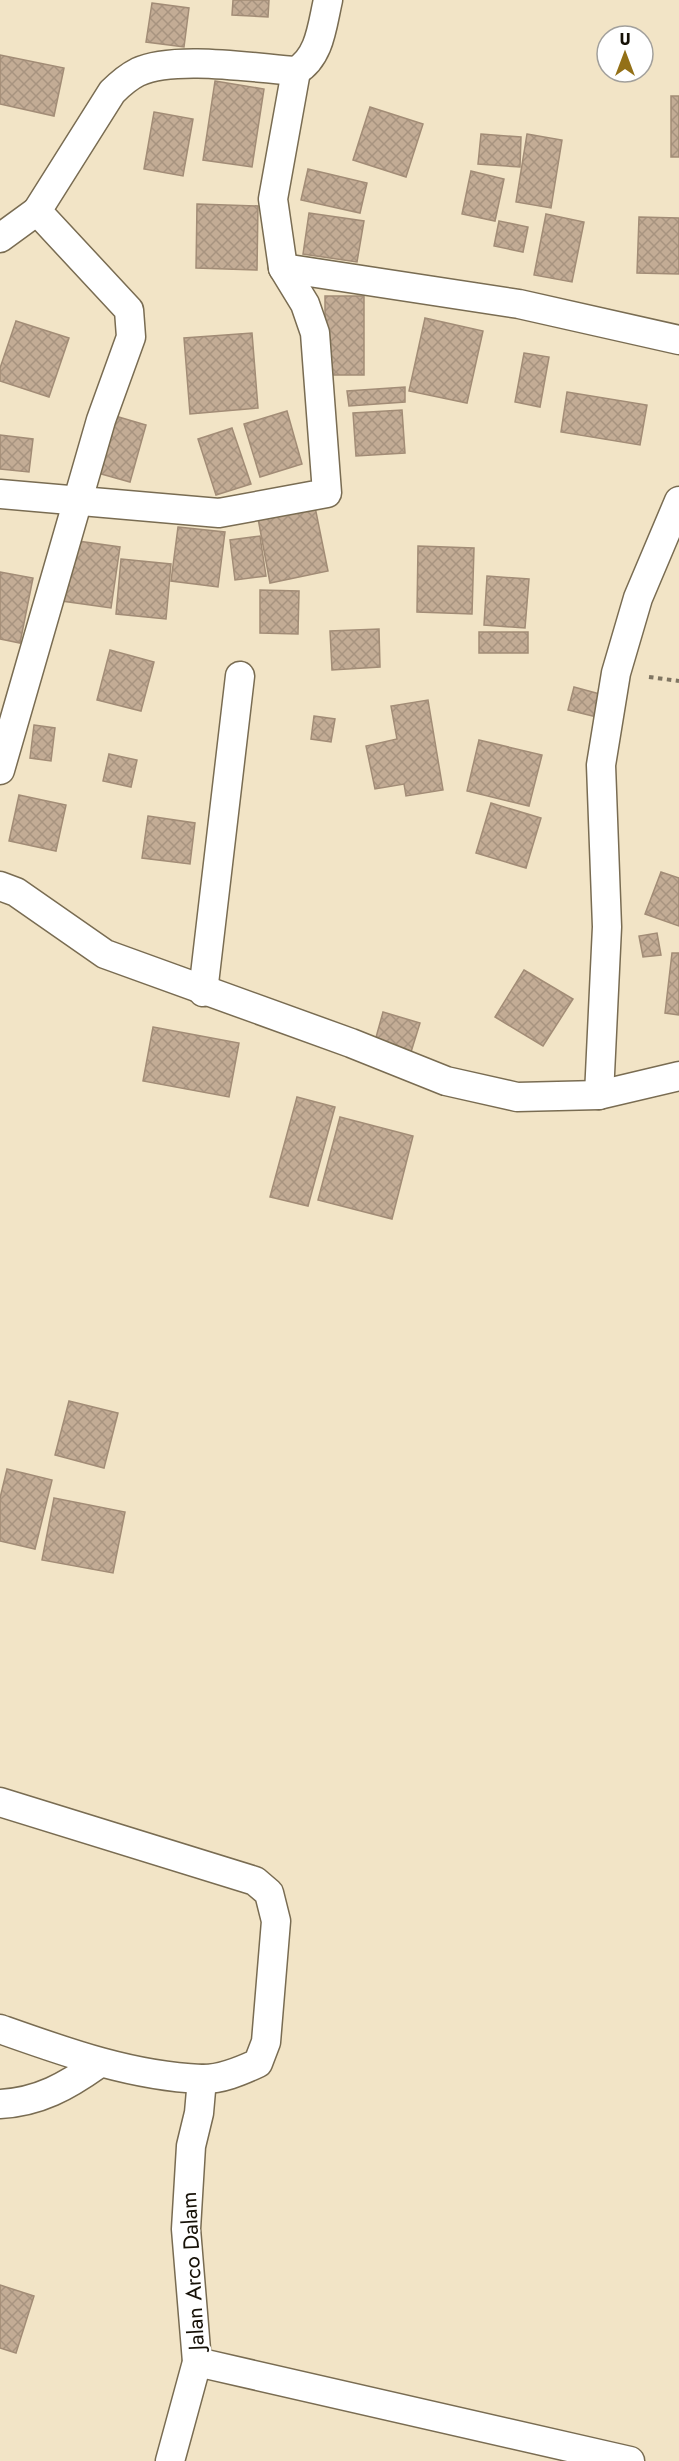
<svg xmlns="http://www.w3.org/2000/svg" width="679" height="2461" font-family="Jost,sans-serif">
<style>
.building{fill:url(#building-cross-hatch);stroke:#a28c76;stroke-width:1.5}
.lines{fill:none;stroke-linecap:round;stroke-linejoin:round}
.street-casing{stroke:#796c52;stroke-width:31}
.path{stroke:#7f7562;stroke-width:4;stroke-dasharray:4.5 4.5;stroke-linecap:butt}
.street{stroke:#fff;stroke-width:28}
.labels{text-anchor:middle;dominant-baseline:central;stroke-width:4.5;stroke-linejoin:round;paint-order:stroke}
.street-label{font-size:22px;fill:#161107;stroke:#fff}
</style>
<defs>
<pattern id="building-cross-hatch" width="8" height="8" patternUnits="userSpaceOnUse" patternTransform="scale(1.5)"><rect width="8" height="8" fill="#c3ac95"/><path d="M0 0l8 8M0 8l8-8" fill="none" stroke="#a7937f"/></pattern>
</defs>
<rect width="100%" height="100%" fill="#f2e4c6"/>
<g class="building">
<polygon points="233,0 269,0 268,17 232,15"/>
<polygon points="152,3 189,8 184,47 146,42"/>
<polygon points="0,55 64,68 54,116 0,104"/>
<polygon points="215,81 264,89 252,167 203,160"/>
<rect x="671" y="96" width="8" height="61"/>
<polygon points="370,107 423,124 406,177 353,160"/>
<polygon points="154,112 193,119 183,176 144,169"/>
<polygon points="481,134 521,137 520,167 478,164"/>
<polygon points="527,134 562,140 551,208 516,202"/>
<polygon points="308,169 367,183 360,213 301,200"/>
<polygon points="471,171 504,179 495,221 462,214"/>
<polygon points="197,204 258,206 257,270 196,268"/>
<polygon points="309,213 364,221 357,262 303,254"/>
<polygon points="546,214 584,222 572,282 534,275"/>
<polygon points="639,217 679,218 679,274 637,273"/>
<polygon points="499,221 528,227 523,252 494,246"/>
<rect x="325" y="296" width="39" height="79"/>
<polygon points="425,318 483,331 467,403 409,391"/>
<polygon points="16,321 69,338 49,397 0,381 0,368"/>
<polygon points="252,333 258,408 190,414 184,338"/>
<polygon points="524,353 549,357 540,407 515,402"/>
<polygon points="405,387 405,402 349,406 347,391"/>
<polygon points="567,392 647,405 640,445 561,432"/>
<polygon points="402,410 405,453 356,456 353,413"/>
<polygon points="287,411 302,464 260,477 244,424"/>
<polygon points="112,415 146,425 130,482 94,472"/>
<polygon points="232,428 251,484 216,495 198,439"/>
<polygon points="0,435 33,439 29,472 0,469"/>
<polygon points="314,502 328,571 270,583 257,513"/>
<polygon points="178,527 225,532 218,587 171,581"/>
<polygon points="260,536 266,576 235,580 230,540"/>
<polygon points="71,540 120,547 111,608 62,601"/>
<polygon points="418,546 474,548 472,614 417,612"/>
<polygon points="121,559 171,564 166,619 116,614"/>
<polygon points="0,572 33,578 20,643 0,639"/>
<polygon points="487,576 529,579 525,628 484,625"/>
<polygon points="260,590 299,591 298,634 260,633"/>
<polygon points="379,629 380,667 332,670 330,631"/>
<rect x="479" y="632" width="49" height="21"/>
<polygon points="110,650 154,662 141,711 97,700"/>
<polygon points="574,687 611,697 605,719 568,710"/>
<polygon points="428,700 443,790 406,796 404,784 375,789 366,746 397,739 391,706"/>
<polygon points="314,716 335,719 331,742 311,739"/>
<polygon points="34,725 55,728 51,761 30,758"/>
<polygon points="479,740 542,755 529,806 467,791"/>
<polygon points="109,754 137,760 131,787 103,781"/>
<polygon points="19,795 66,805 56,851 9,841"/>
<polygon points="491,803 541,818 526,868 476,853"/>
<polygon points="148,816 195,823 190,864 142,858"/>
<polygon points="661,872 679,878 679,926 645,914"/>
<polygon points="657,933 661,955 643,957 639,936"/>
<polygon points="672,953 679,953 679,1015 665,1013"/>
<polygon points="524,970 573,999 543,1046 495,1017"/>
<polygon points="383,1012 420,1023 411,1052 375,1041"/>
<polygon points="153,1027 239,1043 229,1097 143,1081"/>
<polygon points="297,1097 335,1107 308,1206 270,1197"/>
<polygon points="340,1117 413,1136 392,1219 318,1200"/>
<polygon points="69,1401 118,1413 104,1468 55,1455"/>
<polygon points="7,1469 52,1480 35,1549 0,1541 0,1498"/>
<polygon points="54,1498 125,1512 113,1573 42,1560"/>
<polygon points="0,2285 34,2296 16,2353 0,2348"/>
</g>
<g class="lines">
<defs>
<g id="street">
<polyline points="0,238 37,211"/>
<polyline points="283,268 519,304 679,340"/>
<polyline points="0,494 219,513 327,493 315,333 305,304 283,268 273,199 296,71"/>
<path d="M 0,770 L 101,420 L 131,337 L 129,310 L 37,211 L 112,92 C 119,85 128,77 138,72 C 174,55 254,68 296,71 C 320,57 322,26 328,0"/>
<polyline points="0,886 16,892 105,954 351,1043 446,1081 517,1097 599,1095 679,1076"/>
<polyline points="203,992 240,676"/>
<polyline points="599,1095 607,927 601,765 616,673 638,598 679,501"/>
<path d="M 0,1802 L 255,1881 L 269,1893 L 276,1921 L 266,2042 L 258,2063 C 241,2071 220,2080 201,2079 C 131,2076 65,2052 0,2029"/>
<path d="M 0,2104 C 39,2102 67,2086 98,2064"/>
<polyline points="197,2362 630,2461"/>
<polyline points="170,2461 197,2362 186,2229 191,2146 199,2113 202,2079"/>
</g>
</defs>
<use href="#street" class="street-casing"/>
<polyline class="path" points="649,677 679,681"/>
<use href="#street" class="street"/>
</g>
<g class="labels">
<g class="street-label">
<text transform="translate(192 2271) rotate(-93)">Jalan Arco Dalam</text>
</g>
</g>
<g transform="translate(625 54)"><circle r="28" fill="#ffffff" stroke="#a2a09c" stroke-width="1.5"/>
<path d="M0-4.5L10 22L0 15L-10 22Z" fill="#937017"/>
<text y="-9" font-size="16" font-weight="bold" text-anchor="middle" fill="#161107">U</text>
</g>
</svg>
